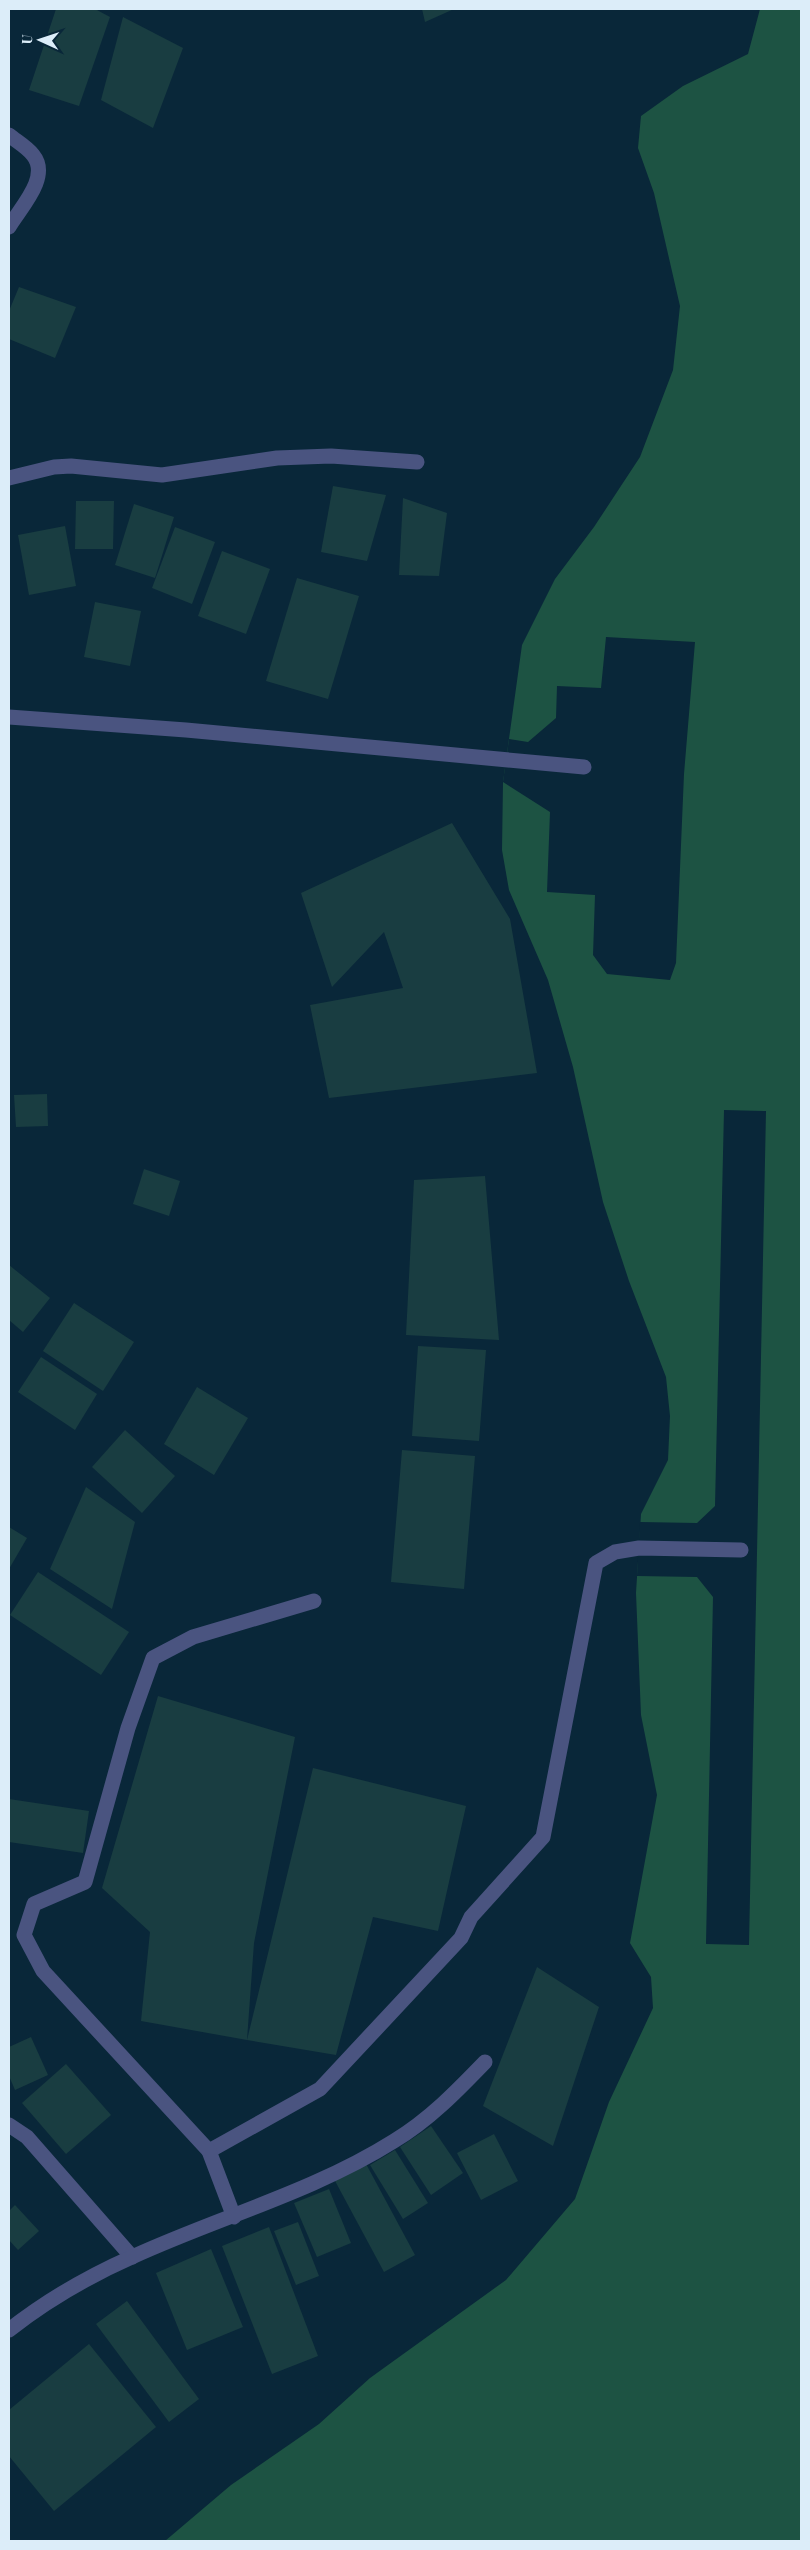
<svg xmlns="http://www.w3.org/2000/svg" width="810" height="2550" font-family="'Playfair Display',serif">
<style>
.water{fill:#1d5343}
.pier{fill:#092739}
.building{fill:#193d41}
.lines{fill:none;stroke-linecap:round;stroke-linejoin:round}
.lane{stroke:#4a5480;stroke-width:15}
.street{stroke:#4a5480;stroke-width:15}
</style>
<rect width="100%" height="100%" fill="#092739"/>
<polygon class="water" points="760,9 801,9 801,2541 165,2541 231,2485 319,2424 370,2378 506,2280 575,2199 609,2102 653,2008 651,1977 630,1943 657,1795 641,1715 636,1593 641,1514 668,1460 670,1416 666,1377 629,1281 603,1202 573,1067 548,980 509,890 502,850 503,782 522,645 555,579 594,527 640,457 673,370 680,306 654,193 638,148 641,116 683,86 748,54"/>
<g class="pier">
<polygon points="606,637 695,642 684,774 676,963 670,980 607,974 593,955 595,895 547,892 550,812 503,782 509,739 528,742 556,718 557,686 601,688"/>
<polygon points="724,1110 766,1111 749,1945 706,1944 713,1597 697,1577 637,1576 640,1522 697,1523 715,1506"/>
</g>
<g class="building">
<polygon points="56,9 95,9 110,17 79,106 29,90"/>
<polygon points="422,9 454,9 425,22"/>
<polygon points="123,17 183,48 153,128 101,100"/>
<polygon points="19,287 76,307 55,358 9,339 9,311"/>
<polygon points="333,486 386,495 367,561 321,552"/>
<polygon points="403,498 447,513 439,576 399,575"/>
<polygon points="76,501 114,501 113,549 75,549"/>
<polygon points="134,504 174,517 155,578 115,565"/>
<polygon points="65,526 76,586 29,595 18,535"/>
<polygon points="175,527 215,542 192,604 152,588"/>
<polygon points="222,551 270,569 246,634 198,616"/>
<polygon points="297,578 359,596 328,699 266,681"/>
<polygon points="95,602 141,611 130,666 84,657"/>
<polygon points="452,823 510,919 537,1073 329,1098 310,1005 403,988 384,932 332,987 301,893"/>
<polygon points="47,1094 48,1126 16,1127 14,1095"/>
<polygon points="144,1169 180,1181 169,1216 133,1204"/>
<polygon points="485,1176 499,1340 406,1335 414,1180"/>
<polygon points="9,1265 50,1298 23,1332 9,1320"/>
<polygon points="74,1303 134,1342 103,1391 43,1351"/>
<polygon points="418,1346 486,1350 479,1441 412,1436"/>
<polygon points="41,1357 97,1394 75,1430 18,1392"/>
<polygon points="197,1387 248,1418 214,1475 164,1444"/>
<polygon points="125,1430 175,1476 142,1513 92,1467"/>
<polygon points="402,1450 475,1456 464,1589 391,1582"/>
<polygon points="86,1487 135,1522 112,1609 50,1569"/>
<polygon points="9,1527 27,1538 9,1569"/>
<polygon points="38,1572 129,1632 101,1675 10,1615"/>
<polygon points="158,1696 295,1737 254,1943 247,2040 141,2021 150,1932 102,1888"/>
<polygon points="313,1768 466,1806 438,1931 373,1917 336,2055 247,2040"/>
<polygon points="9,1799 89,1811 83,1853 9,1842"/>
<polygon points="537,1967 599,2007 553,2146 483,2106"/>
<polygon points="31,2037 48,2075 15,2090 9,2076 9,2047"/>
<polygon points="66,2064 111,2115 66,2154 22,2103"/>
<polygon points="431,2126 463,2173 431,2195 400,2147"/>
<polygon points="494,2134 518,2181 481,2200 457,2153"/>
<polygon points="395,2150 428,2203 403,2219 370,2165"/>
<polygon points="365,2162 415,2255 384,2272 334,2179"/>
<polygon points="329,2189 351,2243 317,2257 294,2203"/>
<polygon points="15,2205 39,2231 18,2250 9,2240 9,2211"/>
<polygon points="298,2222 319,2276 296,2285 274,2231"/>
<polygon points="269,2227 318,2356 272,2374 222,2246"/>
<polygon points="211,2249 243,2327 187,2350 156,2273"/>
<polygon points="127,2301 199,2399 169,2422 96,2324"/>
<polygon points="89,2344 156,2427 54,2511 9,2456 9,2410"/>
</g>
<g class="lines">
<g class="lane">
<polyline points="209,2151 320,2089 461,1938 471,1917 543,1837 596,1563 615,1552 639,1548 741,1550"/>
<polyline points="234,2217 209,2151 43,1971 24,1935 34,1904 85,1882 128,1728 153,1658 193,1637 314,1601"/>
</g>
<g class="street">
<path d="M 9,135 C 16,141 27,147 33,155 C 51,177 20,208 9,227"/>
<polyline points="9,478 54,467 71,466 162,475 277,458 331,456 417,462"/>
<polyline points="9,717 186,730 584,767"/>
<polyline points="9,2125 27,2137 132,2257"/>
<path d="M 9,2330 C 46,2301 89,2276 132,2257 C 219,2217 313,2192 394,2141 C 429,2120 457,2091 485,2062"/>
</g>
</g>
<rect width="810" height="2550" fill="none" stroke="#dcedf9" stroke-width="20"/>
<g transform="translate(40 40) rotate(273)" stroke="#092739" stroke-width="4" paint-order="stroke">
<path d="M0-4L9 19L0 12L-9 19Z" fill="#dcedf9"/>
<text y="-8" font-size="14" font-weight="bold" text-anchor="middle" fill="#dcedf9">U</text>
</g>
</svg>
